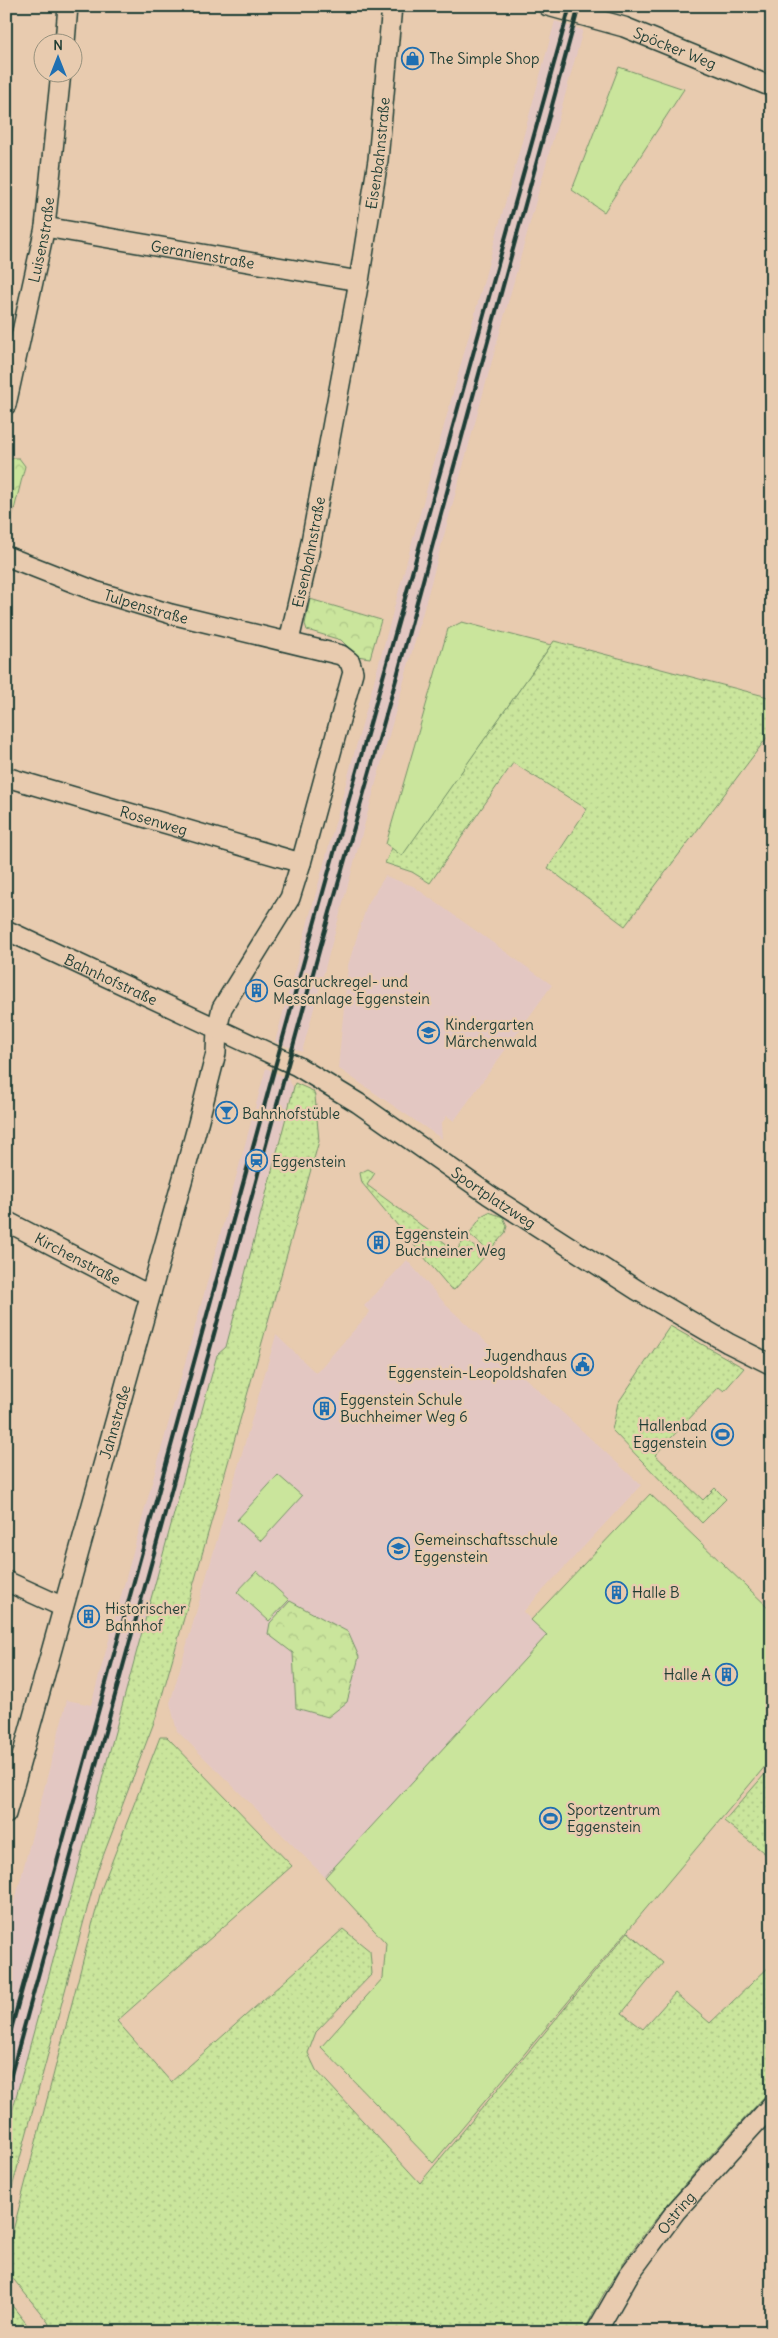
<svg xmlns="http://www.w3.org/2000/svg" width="778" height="2338" font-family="Delius,sans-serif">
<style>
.built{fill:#e3c7c2}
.grass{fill:url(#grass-dots);stroke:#749168}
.park{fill:url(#park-crowns);stroke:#749168}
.garden{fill:#cae59c;stroke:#749168}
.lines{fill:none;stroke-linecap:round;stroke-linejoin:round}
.minor-casing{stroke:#1f3d34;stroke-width:22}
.minor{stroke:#e8cbaf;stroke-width:19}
.rail{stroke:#1f3d34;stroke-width:4}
.labels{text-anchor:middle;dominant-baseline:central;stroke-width:4.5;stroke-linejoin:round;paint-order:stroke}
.street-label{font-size:15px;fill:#1f3d34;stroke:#e8cbaf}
.poi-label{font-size:15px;fill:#1f3d34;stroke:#e8cbaf;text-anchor:start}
</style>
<defs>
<pattern id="grass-dots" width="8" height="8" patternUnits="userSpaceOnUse" patternTransform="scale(1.25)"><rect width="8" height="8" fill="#cae59c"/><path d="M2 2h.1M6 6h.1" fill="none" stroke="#adc587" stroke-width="1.8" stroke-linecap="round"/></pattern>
<pattern id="park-crowns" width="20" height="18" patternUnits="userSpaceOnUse" patternTransform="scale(1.25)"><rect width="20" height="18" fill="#cae59c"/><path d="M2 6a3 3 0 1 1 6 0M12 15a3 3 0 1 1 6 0" fill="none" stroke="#adc587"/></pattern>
</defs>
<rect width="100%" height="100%" fill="#e8cbaf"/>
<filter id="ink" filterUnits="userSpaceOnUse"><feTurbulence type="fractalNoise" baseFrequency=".02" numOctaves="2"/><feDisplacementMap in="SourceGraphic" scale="10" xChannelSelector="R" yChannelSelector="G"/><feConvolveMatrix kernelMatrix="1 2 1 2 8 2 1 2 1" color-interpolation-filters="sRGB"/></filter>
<g filter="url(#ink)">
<g class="built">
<polygon points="555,21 583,30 302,1052 275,1042"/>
<polygon points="385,876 413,886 552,985 454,1121 447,1116 441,1124 442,1139 338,1068 348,965 367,905"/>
<polygon points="266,1068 288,1079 293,1087 226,1347 217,1355 6,2133 6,1925 17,1893 67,1700 91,1705"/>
<polygon points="407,1260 447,1306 641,1485 523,1612 547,1635 325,1877 177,1731 170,1703 276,1335 316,1373 370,1312 364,1306"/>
</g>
<g class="grass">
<polygon points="554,641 772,698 772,731 625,926 548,868 587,809 513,763 430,883 412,872 385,863 392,848 402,855"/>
<polygon points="295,1083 313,1091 315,1096 319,1141 156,1717 97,1872 6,2210 6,2134 217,1355 226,1347"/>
<polygon points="368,1169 375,1173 367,1185 456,1251 465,1239 485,1256 454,1290 450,1288 362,1183 360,1173"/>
<polygon points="489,1212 503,1217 507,1226 505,1233 489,1251 469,1234 483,1215"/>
<polygon points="670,1326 744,1368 724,1391 719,1387 655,1455 703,1500 715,1488 726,1499 702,1523 612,1430 618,1403"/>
<path d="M 160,1737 L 167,1737 L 292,1866 L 117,2021 L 171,2082 L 343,1929 L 370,1951 L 372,1974 L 316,2032 L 308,2053 L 316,2070 L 420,2183 L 628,1932 L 663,1963 L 622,2013 L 643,2029 L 675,1993 L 710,2023 L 772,1964 L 772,2088 C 704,2164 627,2238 584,2332 L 52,2332 L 48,2322 L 6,2270 L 8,2250 L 102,1887 Z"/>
<polygon points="772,1766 772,1859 724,1821"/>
<polygon points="6,2298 33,2332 6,2332"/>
</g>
<g class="park">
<polygon points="13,458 19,458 25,466 12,518 6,522 6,465"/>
<polygon points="310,599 381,620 370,658 357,656 341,640 307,630 305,624"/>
<polygon points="290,1601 348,1632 359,1657 347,1702 328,1717 296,1708 293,1653 268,1634 270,1623"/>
</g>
<g class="garden">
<polygon points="619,67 684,89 604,212 572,190"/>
<polygon points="462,622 551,645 402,856 386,844 448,629"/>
<polygon points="278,1475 302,1496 261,1541 237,1520"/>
<polygon points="650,1494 772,1611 772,1758 433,2163 321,2047 383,1978 386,1943 325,1877 547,1635 531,1620"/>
<polygon points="257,1571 289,1600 269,1621 237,1592"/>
</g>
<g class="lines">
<defs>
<g id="minor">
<path id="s1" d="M 548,6 L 624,27 L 772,87"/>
<polyline points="65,42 68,6"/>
<path id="s2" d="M 45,227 L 359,281"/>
<path id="s3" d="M 6,405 L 45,227 L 61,72"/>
<path id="s4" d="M 6,556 L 95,591 L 171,614 L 341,655 L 350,662 L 353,672 L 301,863 L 290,898 L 222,1008 L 217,1029 L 216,1053 L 196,1131 L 6,1814"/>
<path id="s5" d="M 289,641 L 308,558 L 359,281 L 378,160 L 392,6"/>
<path id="s6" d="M 6,777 L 301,863"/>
<path id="s7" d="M 6,930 L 297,1066 L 358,1103 L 489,1195 L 637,1290 L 728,1343 L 772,1365"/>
<path id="s8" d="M 6,1221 L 139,1290 L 151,1293"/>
<polyline points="6,1581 63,1607"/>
<path id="s9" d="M 596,2332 L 628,2276 L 676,2211 L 772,2105"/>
</g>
</defs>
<use href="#minor" class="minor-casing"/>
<use href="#minor" class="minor"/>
<g class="rail">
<polyline points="6,2048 310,939 570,6"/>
<polyline points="6,2093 321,944 397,676 579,6"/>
</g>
</g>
</g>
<defs>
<symbol id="shop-ring" viewBox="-11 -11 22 22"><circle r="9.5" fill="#e8cbaf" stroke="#1f6fb2" stroke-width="1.5"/><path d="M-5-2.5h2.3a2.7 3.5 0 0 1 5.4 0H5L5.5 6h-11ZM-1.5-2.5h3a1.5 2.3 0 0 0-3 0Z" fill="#1f6fb2"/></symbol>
<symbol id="building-ring" viewBox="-11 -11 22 22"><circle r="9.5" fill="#e8cbaf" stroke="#1f6fb2" stroke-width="1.5"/><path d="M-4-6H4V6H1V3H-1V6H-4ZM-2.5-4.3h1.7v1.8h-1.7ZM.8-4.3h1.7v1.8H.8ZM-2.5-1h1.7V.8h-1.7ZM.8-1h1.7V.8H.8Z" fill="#1f6fb2"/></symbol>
<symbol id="school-ring" viewBox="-11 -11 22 22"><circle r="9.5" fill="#e8cbaf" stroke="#1f6fb2" stroke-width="1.5"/><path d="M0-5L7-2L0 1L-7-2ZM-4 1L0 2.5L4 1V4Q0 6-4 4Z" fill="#1f6fb2"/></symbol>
<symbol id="bar-ring" viewBox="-11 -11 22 22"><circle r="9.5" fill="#e8cbaf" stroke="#1f6fb2" stroke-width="1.5"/><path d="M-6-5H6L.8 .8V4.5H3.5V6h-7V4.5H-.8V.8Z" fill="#1f6fb2"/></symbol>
<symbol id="station-ring" viewBox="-11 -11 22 22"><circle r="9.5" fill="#e8cbaf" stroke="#1f6fb2" stroke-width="1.5"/><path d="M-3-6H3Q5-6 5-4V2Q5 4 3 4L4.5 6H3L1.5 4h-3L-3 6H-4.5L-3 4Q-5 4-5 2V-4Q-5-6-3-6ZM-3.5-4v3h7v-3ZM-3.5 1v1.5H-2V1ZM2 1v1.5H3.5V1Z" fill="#1f6fb2"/></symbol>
<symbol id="civic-ring" viewBox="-11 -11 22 22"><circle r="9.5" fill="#e8cbaf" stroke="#1f6fb2" stroke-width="1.5"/><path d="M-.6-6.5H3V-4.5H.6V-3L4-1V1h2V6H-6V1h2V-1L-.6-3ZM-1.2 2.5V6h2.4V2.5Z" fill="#1f6fb2"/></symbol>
<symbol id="stadium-ring" viewBox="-11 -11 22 22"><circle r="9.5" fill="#e8cbaf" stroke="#1f6fb2" stroke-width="1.5"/><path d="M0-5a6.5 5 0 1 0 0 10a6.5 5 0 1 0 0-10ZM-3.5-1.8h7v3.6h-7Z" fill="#1f6fb2"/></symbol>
</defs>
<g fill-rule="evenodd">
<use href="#shop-ring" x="400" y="46" width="25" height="25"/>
<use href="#building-ring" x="244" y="978" width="25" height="25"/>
<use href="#school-ring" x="416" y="1020" width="25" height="25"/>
<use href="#bar-ring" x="214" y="1100" width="25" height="25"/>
<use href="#station-ring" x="244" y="1148" width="25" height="25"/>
<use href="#building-ring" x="366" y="1230" width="25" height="25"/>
<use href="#civic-ring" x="570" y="1352" width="25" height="25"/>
<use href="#building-ring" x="312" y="1396" width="25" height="25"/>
<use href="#stadium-ring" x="710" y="1422" width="25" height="25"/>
<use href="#school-ring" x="386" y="1536" width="25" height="25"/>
<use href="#building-ring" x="604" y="1580" width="25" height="25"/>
<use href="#building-ring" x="76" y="1604" width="25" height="25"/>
<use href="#building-ring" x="714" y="1662" width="25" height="25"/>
<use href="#stadium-ring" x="538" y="1806" width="25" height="25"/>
</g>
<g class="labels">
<g class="street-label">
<text stroke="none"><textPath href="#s1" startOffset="134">Spöcker Weg</textPath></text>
<text stroke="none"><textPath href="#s5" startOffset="496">Eisenbahnstraße</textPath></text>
<text stroke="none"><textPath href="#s3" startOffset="169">Luisenstraße</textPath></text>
<text stroke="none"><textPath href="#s2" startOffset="160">Geranienstraße</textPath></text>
<text stroke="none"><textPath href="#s5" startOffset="91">Eisenbahnstraße</textPath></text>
<text stroke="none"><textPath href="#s4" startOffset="149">Tulpenstraße</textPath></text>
<text stroke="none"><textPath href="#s6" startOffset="154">Rosenweg</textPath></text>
<text stroke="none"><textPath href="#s7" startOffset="116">Bahnhofstraße</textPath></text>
<text stroke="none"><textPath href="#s7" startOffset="558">Sportplatzweg</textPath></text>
<text stroke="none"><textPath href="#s8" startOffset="81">Kirchenstraße</textPath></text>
<text transform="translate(115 1422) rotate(-74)">Jahnstraße</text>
<text stroke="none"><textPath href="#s9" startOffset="144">Ostring</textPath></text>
</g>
<g class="poi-label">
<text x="429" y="58">The Simple Shop</text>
<text x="273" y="981">Gasdruckregel- und<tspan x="273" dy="17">Messanlage Eggenstein</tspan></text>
<text x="445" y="1024">Kindergarten<tspan x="445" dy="17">Märchenwald</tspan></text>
<text x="242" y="1113">Bahnhofstüble</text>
<text x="272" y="1161">Eggenstein</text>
<text x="395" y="1233">Eggenstein<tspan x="395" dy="17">Buchneiner Weg</tspan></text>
<text x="567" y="1355" text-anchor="end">Jugendhaus<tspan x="567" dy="17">Eggenstein-Leopoldshafen</tspan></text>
<text x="340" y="1399">Eggenstein Schule<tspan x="340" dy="17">Buchheimer Weg 6</tspan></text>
<text x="707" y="1425" text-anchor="end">Hallenbad<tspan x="707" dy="17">Eggenstein</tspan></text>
<text x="414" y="1539">Gemeinschaftsschule<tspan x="414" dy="17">Eggenstein</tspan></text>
<text x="632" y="1592">Halle B</text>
<text x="105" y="1608">Historischer<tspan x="105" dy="17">Bahnhof</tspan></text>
<text x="711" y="1674" text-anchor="end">Halle A</text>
<text x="567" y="1809">Sportzentrum<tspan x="567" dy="17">Eggenstein</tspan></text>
</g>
</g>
<rect width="778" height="2338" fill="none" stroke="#e8cbaf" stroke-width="25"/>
<rect x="12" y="12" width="753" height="2313" fill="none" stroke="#1f3d34" stroke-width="2" filter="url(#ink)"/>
<g transform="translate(58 58)"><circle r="24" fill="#e8cbaf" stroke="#98927e"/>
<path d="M0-4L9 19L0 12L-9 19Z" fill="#1f6fb2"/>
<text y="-8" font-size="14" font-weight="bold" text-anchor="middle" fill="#1f3d34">N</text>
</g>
</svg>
